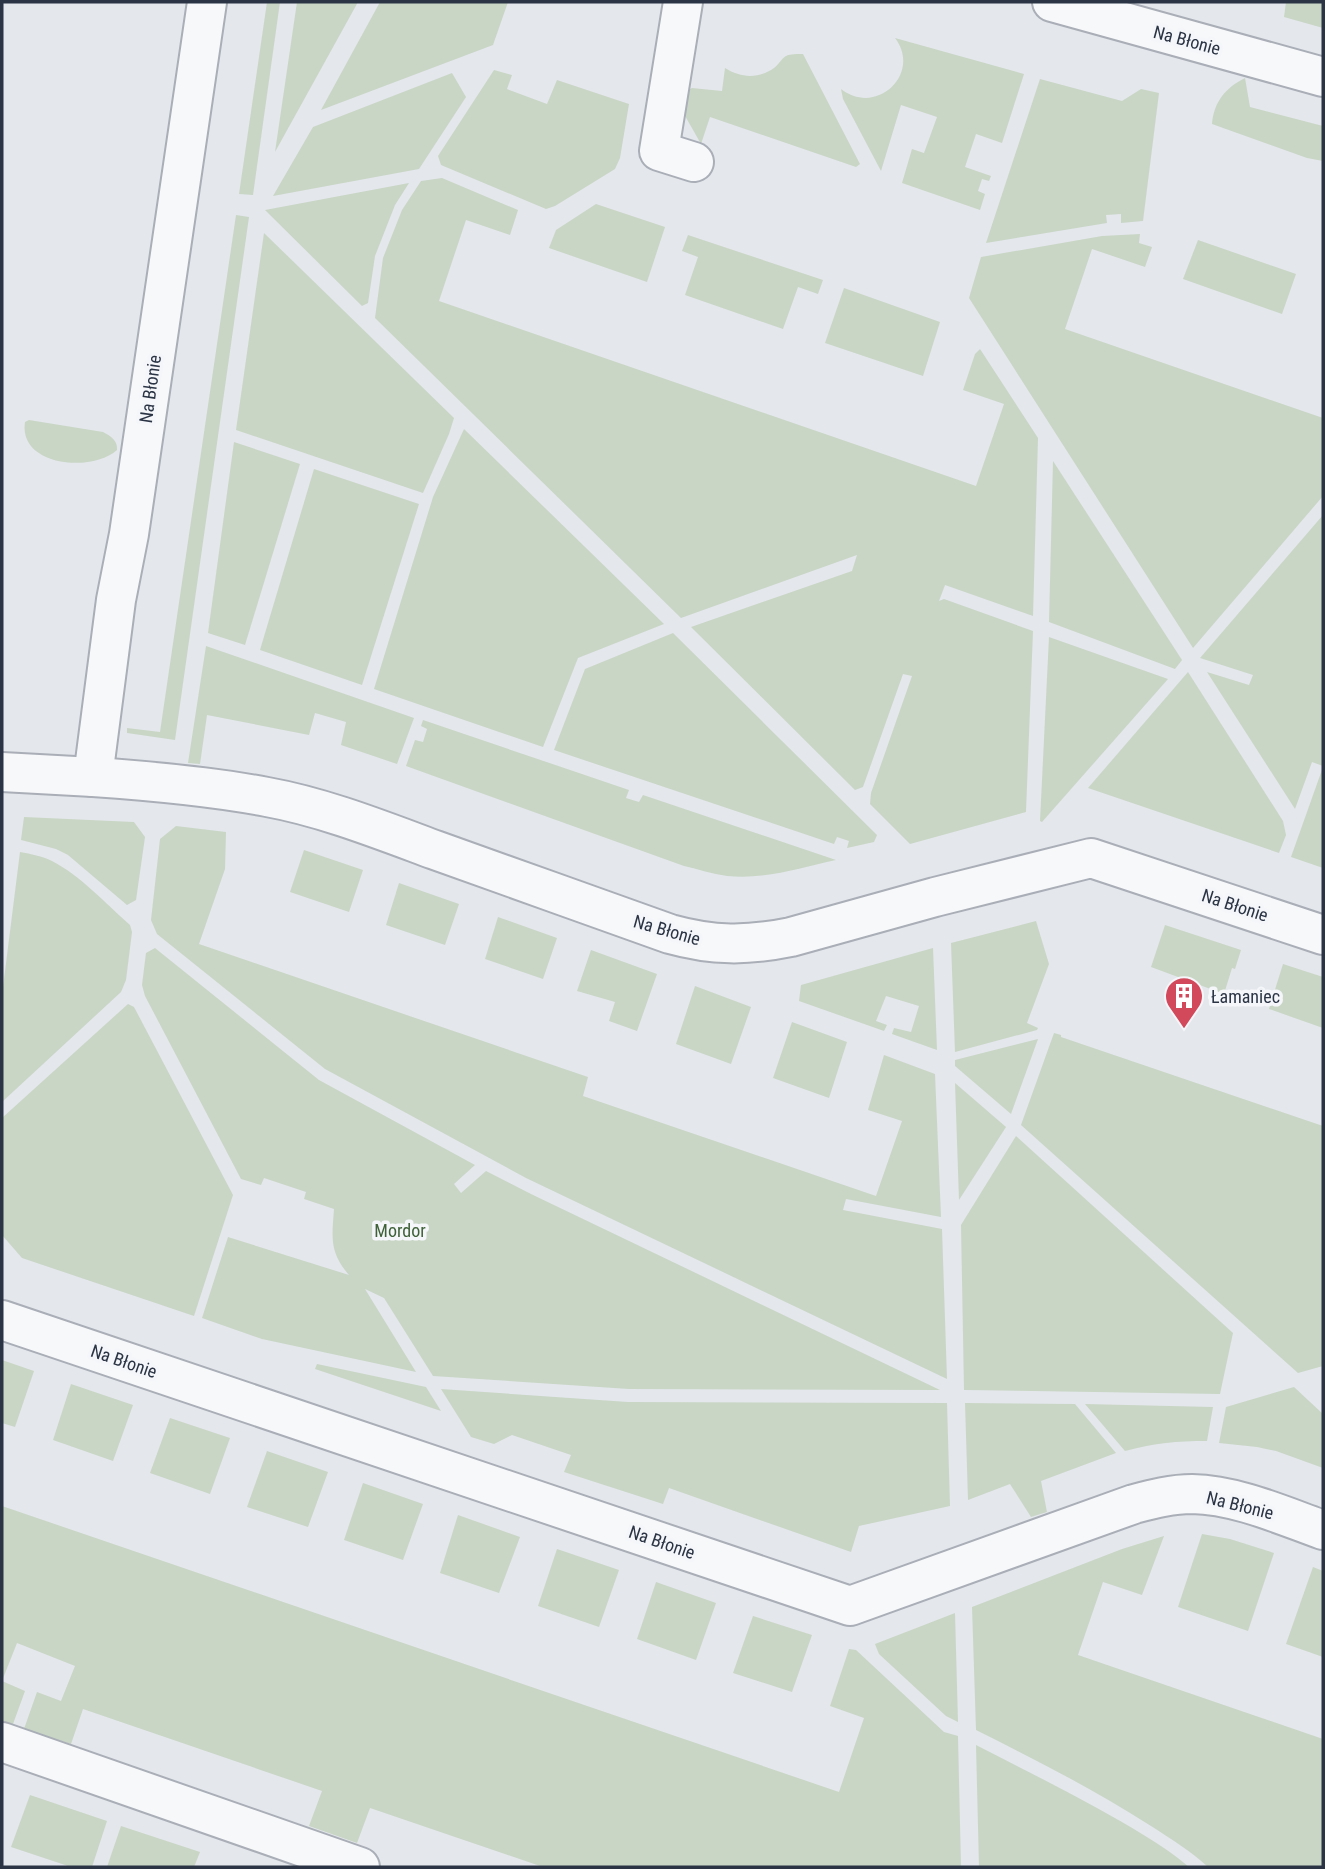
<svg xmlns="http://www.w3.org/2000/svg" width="1325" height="1869" font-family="'Roboto Condensed',sans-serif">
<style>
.green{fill:#c9d6c5}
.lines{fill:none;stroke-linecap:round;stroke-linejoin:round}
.minor-casing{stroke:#a9aeb7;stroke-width:42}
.minor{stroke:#f7f8fa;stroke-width:38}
.labels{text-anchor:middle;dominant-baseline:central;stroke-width:7;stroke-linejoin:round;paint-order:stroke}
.street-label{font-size:18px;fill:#2b3445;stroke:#f4f6f9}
.poi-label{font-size:18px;fill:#2b3445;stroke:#f4f6f9;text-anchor:start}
.park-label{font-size:18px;fill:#3f6138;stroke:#f4f6f9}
</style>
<rect width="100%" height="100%" fill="#e4e7ec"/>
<g class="green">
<polygon points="267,2 280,2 253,195 239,194"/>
<polygon points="297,2 358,2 275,152"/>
<polygon points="380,2 508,2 493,45 321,110"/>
<polygon points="1286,2 1323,2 1323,28 1284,17"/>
<path d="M 895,38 L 1024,74 L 1002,143 L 976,134 L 965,167 L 991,176 L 989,181 L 982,179 L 978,191 L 985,194 L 980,210 L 902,183 L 912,149 L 924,153 L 937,117 L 901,105 L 881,171 L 843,99 L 841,89 C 877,117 922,73 895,38 Z"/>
<path d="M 803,54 L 860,164 L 856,167 L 710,117 L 701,144 L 680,107 L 682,93 L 692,88 L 722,91 L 725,68 C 741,78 758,79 774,68 C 778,65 782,58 786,56 C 790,54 798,54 803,54 Z"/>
<polygon points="494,70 512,75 507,89 547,104 557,80 629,104 620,158 615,169 555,206 546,209 441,165 438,156"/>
<polygon points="452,73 466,97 419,169 273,196 313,127"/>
<path d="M 1245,78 L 1250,107 L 1323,126 L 1323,161 L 1307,158 L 1212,124 C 1214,102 1225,88 1245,78 Z"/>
<polygon points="1040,79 1122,101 1141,89 1159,93 1143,221 1121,223 1121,214 1106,215 1107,223 986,243"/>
<polygon points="442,178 518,210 510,235 466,220 439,301 976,486 1004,404 963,390 975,354 980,349 1038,438 1033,616 945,585 939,601 944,599 1033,631 1026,812 910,844 870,804 871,793 912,676 903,674 863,787 855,790 691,627 852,571 857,555 681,618 375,318 383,258 402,210 421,181"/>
<polygon points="409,183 395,205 375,256 368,303 362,306 265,210"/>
<polygon points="596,204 665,227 647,282 549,248 556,230"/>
<polygon points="236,215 249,217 175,740 127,733 127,728 160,732"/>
<polygon points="264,233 454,418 449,434 423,493 236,430"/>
<polygon points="1140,234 1139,243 1152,247 1145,267 1092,249 1065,329 1323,418 1323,496 1193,648 969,298 981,257 1102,236"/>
<polygon points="688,235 823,280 818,294 798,287 783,329 685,295 698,257 682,251"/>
<polygon points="1198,240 1296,274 1282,314 1183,279"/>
<polygon points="844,288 940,322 923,376 825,343"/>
<path d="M 29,420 L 103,432 C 110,436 118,440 117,450 C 92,473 18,466 25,422 Z"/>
<polygon points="464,429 664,624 578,658 543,747 374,689 433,497"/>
<polygon points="234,442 300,464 245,645 208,633"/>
<polygon points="1053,461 1182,660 1175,669 1049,622"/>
<polygon points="314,469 419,504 362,685 260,650"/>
<polygon points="1323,515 1323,766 1312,762 1295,809 1207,672 1249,685 1253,675 1200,658"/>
<polygon points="673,633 877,835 874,842 847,848 849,841 837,837 834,844 554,750 585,669"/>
<polygon points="1049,637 1168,679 1042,822 1040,821"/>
<polygon points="206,646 414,718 397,764 341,745 346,722 315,713 309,735 207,715 200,764 188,763"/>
<polygon points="1188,672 1283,821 1286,835 1279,853 1088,788"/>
<path d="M 423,720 L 629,790 L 626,798 L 639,802 L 643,795 L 836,860 C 800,868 764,880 727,876 C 712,874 698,869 684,866 L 406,766 L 415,740 L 423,742 L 427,729 L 421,726 Z"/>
<polygon points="1323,767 1323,868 1291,857"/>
<polygon points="24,817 134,822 145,837 136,900 127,905 68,855 56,849 21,840"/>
<polygon points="176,826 226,832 225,869 199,944 588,1077 583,1096 876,1196 902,1121 868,1110 884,1055 935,1074 941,1217 846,1199 843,1210 942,1229 947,1379 526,1178 325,1069 157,934 151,920 160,839"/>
<polygon points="304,850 363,870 349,912 290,892"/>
<path d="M 20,852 C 31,854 42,856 52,861 C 81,876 105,903 130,925 L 132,932 L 126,980 L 121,992 L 2,1102 L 2,995 Z"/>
<polygon points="399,883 459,904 445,945 386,925"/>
<polygon points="498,917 557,938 543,979 485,959"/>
<polygon points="1036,921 1049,964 1027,1023 1038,1028 1037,1030 955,1052 951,943"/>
<polygon points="1165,925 1241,950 1235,969 1232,968 1224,994 1151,967"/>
<path d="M 155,948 L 319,1080 L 475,1165 L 454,1184 L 461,1193 L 486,1171 L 531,1194 L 940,1390 L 629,1389 L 433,1376 L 384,1298 L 365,1289 L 416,1372 L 262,1339 L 202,1318 L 228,1237 L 349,1275 C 329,1252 332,1237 334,1209 L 304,1199 L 306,1192 L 264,1178 L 261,1185 L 241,1179 L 145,996 L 142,985 L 146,953 Z"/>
<polygon points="933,948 937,1050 892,1034 894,1028 911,1032 919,1006 886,996 876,1021 887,1025 884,1031 799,1001 801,985"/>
<polygon points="591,950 657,974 637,1031 609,1021 615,1002 577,991"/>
<polygon points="1283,964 1323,977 1323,1028 1269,1009"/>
<polygon points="695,986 751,1007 731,1064 676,1044"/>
<polygon points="128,1004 134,1007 233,1195 194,1316 22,1258 2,1235 2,1118"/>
<polygon points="792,1022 847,1042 829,1098 773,1078"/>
<polygon points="1054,1033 1061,1035 1061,1037 1323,1126 1323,1366 1298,1373 1021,1125"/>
<polygon points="1038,1039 1011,1114 955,1066 955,1060"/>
<polygon points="955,1083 1006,1127 959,1200"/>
<polygon points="1016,1136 1233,1333 1220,1394 964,1390 961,1225"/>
<polygon points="2,1360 34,1371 15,1427 2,1423"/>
<polygon points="317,1364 426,1387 441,1411 315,1369"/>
<polygon points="71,1384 133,1405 113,1461 53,1440"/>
<polygon points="1294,1387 1323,1414 1323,1468 1276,1451 1257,1447 1219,1443 1226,1407"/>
<polygon points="441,1389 628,1402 947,1403 950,1506 859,1526 851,1552 669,1488 663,1504 564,1472 571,1455 512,1435 494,1444 471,1437"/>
<polygon points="965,1403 1075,1404 1116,1453 1041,1481 1047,1512 1031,1517 1010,1484 968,1500"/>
<path d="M 1085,1404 L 1213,1407 L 1207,1441 C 1176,1441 1156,1443 1125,1451 Z"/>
<polygon points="170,1418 230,1438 210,1494 150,1473"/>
<polygon points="267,1451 328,1472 308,1527 247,1507"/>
<polygon points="363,1483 423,1504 403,1560 344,1540"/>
<polygon points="2,1506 839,1792 864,1718 830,1706 849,1649 856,1650 944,1732 958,1736 961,1867 543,1867 370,1808 357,1843 309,1826 322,1791 83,1709 71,1744 24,1729 37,1692 61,1701 75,1666 17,1643 2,1681 25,1691 13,1724 2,1721"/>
<polygon points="458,1515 520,1537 499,1593 440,1573"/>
<polygon points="1202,1534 1230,1539 1274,1553 1248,1631 1178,1607"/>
<path d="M 1164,1536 L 1142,1595 L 1103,1582 L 1078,1655 L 1323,1739 L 1323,1867 L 1208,1867 C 1191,1851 1171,1839 1151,1826 C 1095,1790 1036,1760 976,1730 L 972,1607 L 1122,1549 Z"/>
<polygon points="557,1549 619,1570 599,1627 538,1606"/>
<polygon points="1313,1567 1323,1571 1323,1657 1286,1644"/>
<polygon points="656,1582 716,1603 696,1660 637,1639"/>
<polygon points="955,1613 958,1722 946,1716 879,1654 875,1644"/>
<polygon points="753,1616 812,1635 792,1692 733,1673"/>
<path d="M 976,1745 C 1017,1766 1057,1786 1097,1808 C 1129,1826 1162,1844 1189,1867 L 979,1867 Z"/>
<polygon points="30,1795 107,1821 92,1867 71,1867 11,1847"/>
<polygon points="121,1826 200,1852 194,1867 107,1867"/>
</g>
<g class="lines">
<defs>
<g id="minor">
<polyline points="683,2 659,151 694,162"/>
<polyline points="1052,2 1323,77"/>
<polyline points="2,772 93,777 116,600 129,534 207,2"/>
<path d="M 93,777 C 151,781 210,786 267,797 C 323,807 381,830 435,850 C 513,878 592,906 670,934 C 713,946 747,946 791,937 L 935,897 L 1091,858 L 1323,935"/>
<path d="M 2,1320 L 850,1606 L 1134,1504 C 1153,1499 1172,1494 1192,1494 C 1237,1495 1281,1515 1323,1530"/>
<polyline points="2,1742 360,1867"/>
</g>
</defs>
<use href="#minor" class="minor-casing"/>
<use href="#minor" class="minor"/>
</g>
<defs>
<symbol id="building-pin" viewBox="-11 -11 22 30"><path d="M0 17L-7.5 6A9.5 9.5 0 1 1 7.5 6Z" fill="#d1495b" stroke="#f4f6f9"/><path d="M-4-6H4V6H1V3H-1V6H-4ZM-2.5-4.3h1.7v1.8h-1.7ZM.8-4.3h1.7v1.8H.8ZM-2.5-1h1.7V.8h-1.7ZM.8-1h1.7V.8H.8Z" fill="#fff"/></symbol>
</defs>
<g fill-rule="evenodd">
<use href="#building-pin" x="1162" y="974" width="44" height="60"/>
</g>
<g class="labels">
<g class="street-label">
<text transform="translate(1187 40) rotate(15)">Na Błonie</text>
<text transform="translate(150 389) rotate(-82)">Na Błonie</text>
<text transform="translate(1235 905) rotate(18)">Na Błonie</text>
<text transform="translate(667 930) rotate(16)">Na Błonie</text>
<text transform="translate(124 1361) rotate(19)">Na Błonie</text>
<text transform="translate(1240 1505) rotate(14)">Na Błonie</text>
<text transform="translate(662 1542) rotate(19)">Na Błonie</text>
</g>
<g class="poi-label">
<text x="1211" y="996">Łamaniec</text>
</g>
<g class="park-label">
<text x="400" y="1230">Mordor</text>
</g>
</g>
<rect width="1325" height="1869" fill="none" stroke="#2b3445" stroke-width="7"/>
</svg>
